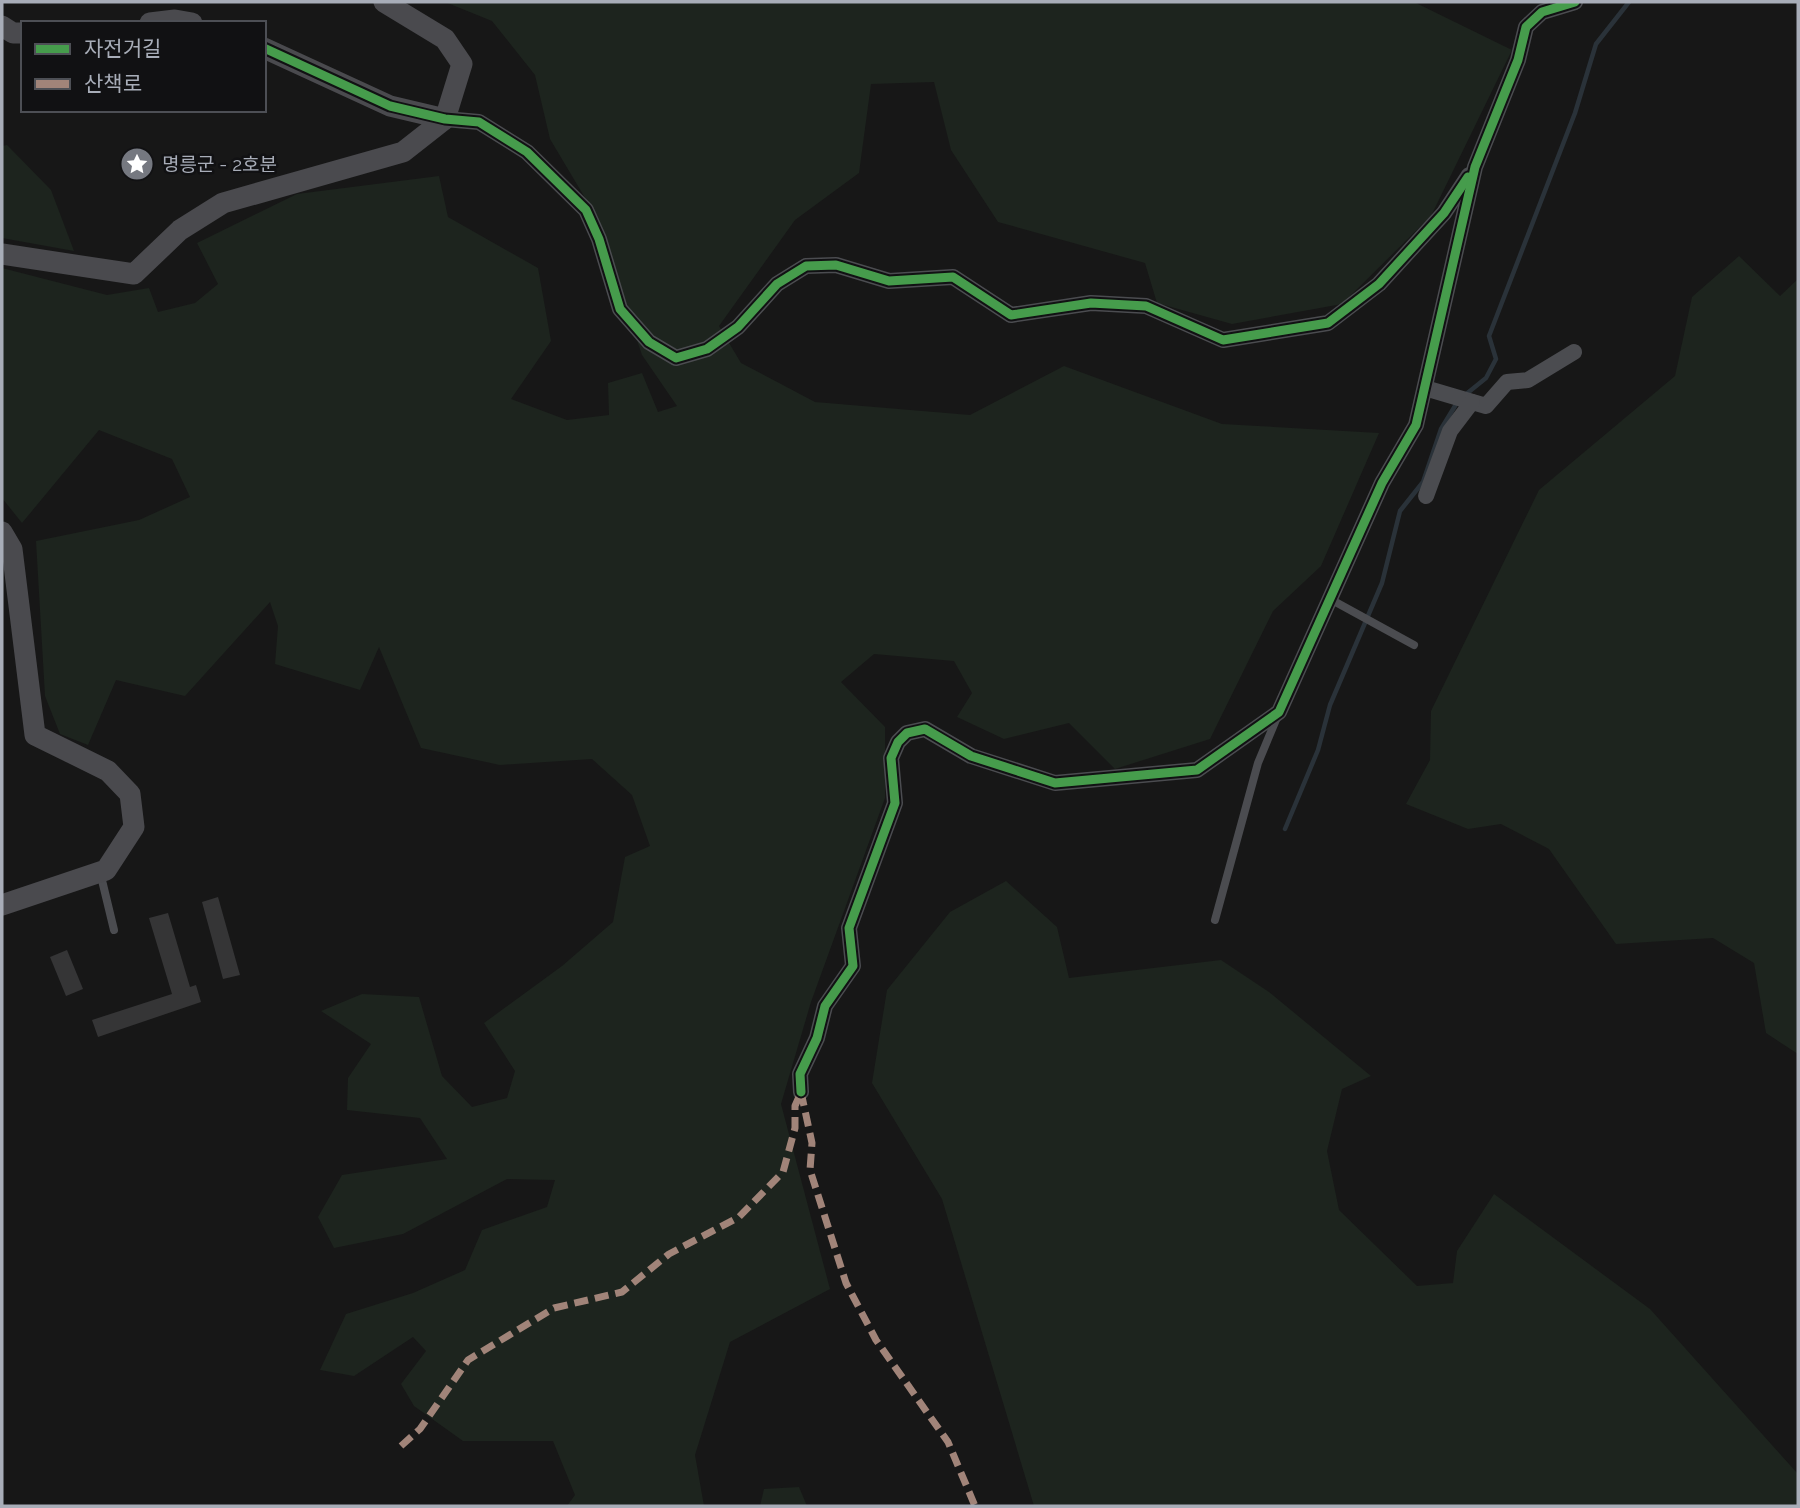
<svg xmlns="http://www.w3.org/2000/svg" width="1800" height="1508" font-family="Raleway,'Noto Sans KR',sans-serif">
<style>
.green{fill:#1d241e}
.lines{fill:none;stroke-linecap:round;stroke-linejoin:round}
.stream{stroke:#2a3239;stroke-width:4.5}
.building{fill:#353536}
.lane{stroke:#4b4c50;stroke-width:8}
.street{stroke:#4b4c50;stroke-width:16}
.secondary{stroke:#4a4a4e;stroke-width:21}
.quiet{stroke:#a18479;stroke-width:7;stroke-dasharray:14 7;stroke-linecap:butt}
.cycleway-casing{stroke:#111113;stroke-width:13}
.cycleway{stroke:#469c4c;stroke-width:9}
.labels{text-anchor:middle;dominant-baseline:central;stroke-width:5;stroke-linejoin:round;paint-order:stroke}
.poi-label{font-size:19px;fill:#a8adb8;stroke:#111113;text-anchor:start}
</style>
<rect width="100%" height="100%" fill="#171717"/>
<g class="green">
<polygon points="445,2 1414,2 1512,50 1431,216 1342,304 1232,324 1157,303 1145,263 998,222 951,150 934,82 871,84 859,173 795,220 719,326 741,363 815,402 970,415 1064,366 1222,424 1379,433 1321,566 1273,611 1210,739 1115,769 1069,723 1004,739 957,717 972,693 954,661 874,654 841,682 885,727 885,798 811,1002 781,1104 830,1289 730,1342 695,1455 704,1506 567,1506 575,1495 553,1441 463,1441 414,1406 401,1384 426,1351 413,1337 354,1376 320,1370 346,1314 413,1293 465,1270 482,1230 547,1207 555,1180 507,1179 403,1234 334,1248 318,1217 342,1175 447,1159 420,1118 347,1110 348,1078 371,1044 321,1011 362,994 419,997 442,1076 472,1107 507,1098 515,1071 484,1023 562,966 613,922 625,857 650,846 632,795 592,759 500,765 421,748 379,647 360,690 275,664 278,626 270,602 185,696 116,680 88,745 60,734 45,696 36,541 139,520 190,497 172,459 99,430 22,523 2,498 2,268 107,295 149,288 158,312 195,303 218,284 197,243 297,194 439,176 448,217 538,268 551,341 511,399 567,420 609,415 608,383 642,373 658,412 677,406 642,355 594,213 550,139 535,75 492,21"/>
<polygon points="7,145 51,190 74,251 2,238 2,146"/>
<polygon points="1739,256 1780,296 1798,279 1798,1054 1766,1033 1754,963 1713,938 1616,944 1549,849 1501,824 1468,829 1406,804 1430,760 1431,711 1539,490 1675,376 1692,297"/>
<polygon points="1006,881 1057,927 1069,978 1221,960 1269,992 1371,1076 1342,1089 1327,1151 1339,1210 1417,1286 1453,1283 1457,1251 1494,1194 1650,1309 1798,1474 1798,1506 1034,1506 942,1199 872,1083 887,990 950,912"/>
<polygon points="799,1487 807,1506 760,1506 764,1489"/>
</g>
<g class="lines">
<g class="stream">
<polyline points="1465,395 1486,378 1496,359 1489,336 1575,113 1596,44 1629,2"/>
<polyline points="1285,829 1318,750 1330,705 1382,583 1400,511 1423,482 1441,429 1458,401"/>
</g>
</g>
<g class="building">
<polygon points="218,897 240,975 223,979 202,902"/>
<polygon points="168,913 190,987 196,985 201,1002 98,1037 92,1020 172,994 149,918"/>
<polygon points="67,950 83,989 66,996 50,957"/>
</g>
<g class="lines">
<g class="lane">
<polyline points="1330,599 1414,645"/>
<polyline points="100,872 114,930"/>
<polyline points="1215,920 1258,763 1278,715"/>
</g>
<g class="street">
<polyline points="445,119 479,122 527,152 586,210 599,239 620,309 649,342 676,358 707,349 738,327 777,284 806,266 836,265 889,281 953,277 1011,315 1091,303 1146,306 1223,340 1328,323 1379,284 1444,213 1469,175"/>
<polyline points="1425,388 1486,406 1507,382 1528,380 1574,352"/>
<polyline points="1426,496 1450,431 1472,402"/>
<polyline points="801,1092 800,1074 817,1038 825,1006 853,966 849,928 895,803 891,758 898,742 907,733 925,729 971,756 1055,783 1197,770 1279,712 1382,483 1416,425 1475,167 1518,60 1526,27 1542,12 1575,2"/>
</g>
<g class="secondary">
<polyline points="150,23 175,20 192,23"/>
<polyline points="2,26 13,33 23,33"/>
<polyline points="264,48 390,106 445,119"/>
<polyline points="2,254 134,274 180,230 223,203 403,152 445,119 462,64 445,39 384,2"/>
<polyline points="2,532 12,549 35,735 108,771 130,794 134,827 106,870 2,905"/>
</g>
<g class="quiet">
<polyline points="801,1092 812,1143 810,1170 846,1283 876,1340 948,1442 975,1506"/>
<polyline points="401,1446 420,1429 468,1360 554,1308 622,1292 669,1254 739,1217 783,1172 795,1128 795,1106 801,1092"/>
</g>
<defs>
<g id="cycleway">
<polyline points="264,48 390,106 445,119 479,122 527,152 586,210 599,239 620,309 649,342 676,358 707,349 738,327 777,284 806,266 836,265 889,281 953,277 1011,315 1091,303 1146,306 1223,340 1328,323 1379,284 1444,213 1468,177"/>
<polyline points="801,1092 800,1074 817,1038 825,1006 853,966 849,928 895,803 891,758 898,742 907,733 925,729 971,756 1055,783 1197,770 1279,712 1382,483 1416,425 1475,167 1518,60 1526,27 1542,12 1575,2"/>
</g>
</defs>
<use href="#cycleway" class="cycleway-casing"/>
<use href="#cycleway" class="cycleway"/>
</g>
<defs>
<symbol id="sight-disc" viewBox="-11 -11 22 22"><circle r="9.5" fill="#757880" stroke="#111113"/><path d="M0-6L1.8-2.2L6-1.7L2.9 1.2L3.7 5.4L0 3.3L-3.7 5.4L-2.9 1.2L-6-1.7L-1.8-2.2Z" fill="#fff"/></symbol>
</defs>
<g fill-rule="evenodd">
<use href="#sight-disc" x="118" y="145" width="38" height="38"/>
</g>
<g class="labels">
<g class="poi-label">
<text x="162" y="164">명릉군 - 2호분</text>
</g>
</g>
<rect width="1800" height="1508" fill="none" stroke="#a8adb8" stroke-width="7"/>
<rect x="21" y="21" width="245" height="91" fill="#111113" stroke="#4d4f55" stroke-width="2"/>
<rect x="35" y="44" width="35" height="10" fill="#469c4c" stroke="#4d4f55" stroke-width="2"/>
<text x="84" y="56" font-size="21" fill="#a8adb8">자전거길</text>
<rect x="35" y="79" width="35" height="10" fill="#a18479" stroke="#4d4f55" stroke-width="2"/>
<text x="84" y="91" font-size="21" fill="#a8adb8">산책로</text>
</svg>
